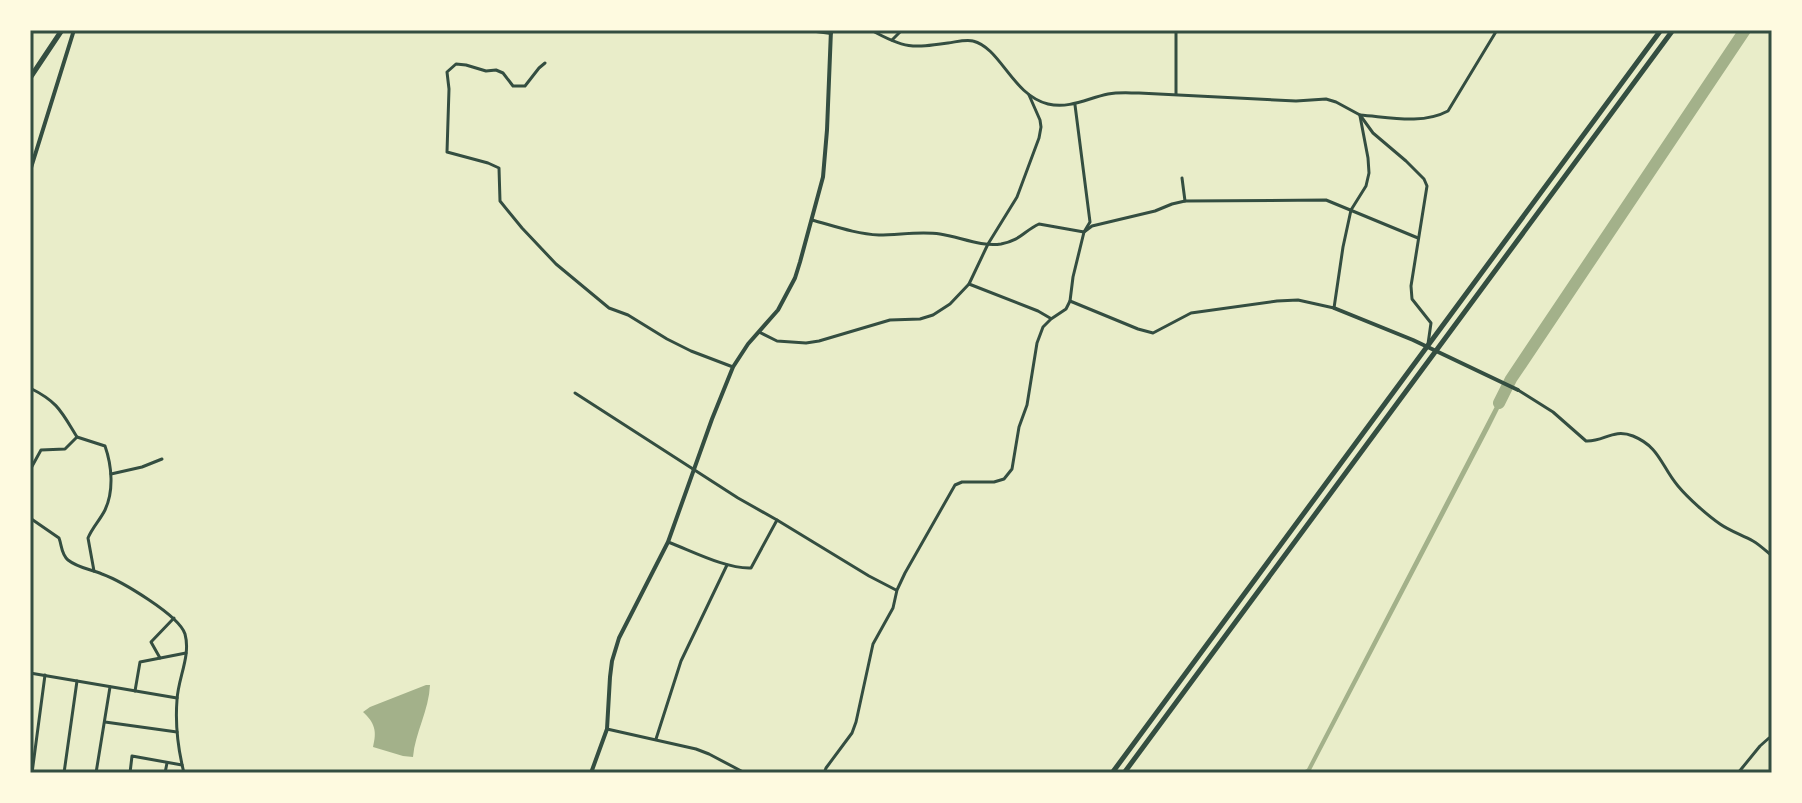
<svg xmlns="http://www.w3.org/2000/svg" width="1802" height="803" font-family="Cabin,sans-serif">
<style>
.water{fill:#a3b18a}
.lines{fill:none;stroke-linecap:round;stroke-linejoin:round}
.river{stroke:#a3b18a;stroke-width:12}
.minor{stroke:#344e41;stroke-width:3}
.tertiary{stroke:#344e41;stroke-width:4}
.secondary{stroke:#344e41;stroke-width:4}
.primary{stroke:#344e41;stroke-width:5}
.trunk{stroke:#344e41;stroke-width:5}
.neatline{fill:none;stroke:#344e41;stroke-width:3}
</style>
<rect width="100%" height="100%" fill="#e9edc9"/>
<g class="water">
<polygon points="1504,389 1508,391 1489,429 1310,772 1299,773 1307,769 1324,736"/>
<path d="M 426,685 L 430,685 C 429,710 415,733 413,757 L 403,756 L 373,747 C 377,731 375,723 363,712 L 370,707 Z"/>
</g>
<g class="lines">
<polyline class="river" points="1499,403 1511,379 1745,30"/>
<g class="minor">
<path d="M 871,30 C 905,49 912,48 948,43 C 956,42 966,39 973,41 C 1001,48 1012,95 1048,104 C 1070,109 1088,98 1108,94 C 1119,92 1129,93 1139,93 L 1296,101 L 1326,99 L 1336,102 L 1360,115 L 1373,133 L 1406,161 L 1424,179 L 1427,186 L 1411,286 L 1412,299 L 1431,323 L 1428,344"/>
<polyline points="892,40 902,30"/>
<polyline points="545,63 539,68 525,86 513,86 503,73 496,70 486,71 466,65 456,64 447,72 449,89 447,152 488,163 499,168 500,201 522,228 556,264 609,308 628,315 667,339 691,351 733,367"/>
<polyline points="1176,94 1176,30"/>
<path d="M 1360,115 C 1388,117 1422,125 1448,111 L 1497,30"/>
<polyline points="1182,178 1185,201"/>
<path d="M 812,220 C 834,226 856,234 879,235 C 899,235 920,231 940,234 C 960,237 981,247 1001,244 C 1021,240 1024,231 1039,224 L 1084,232 L 1092,226 L 1155,211 L 1172,204 L 1185,201 L 1326,200 L 1418,238"/>
<polyline points="969,284 1038,311 1050,318"/>
<polyline points="1070,301 1138,329 1153,333 1191,313 1277,301 1298,300 1334,308 1343,247 1351,210 1366,186 1369,173 1368,158 1360,116"/>
<polyline points="759,332 777,341 806,343 819,341 890,320 920,319 933,315 950,304 969,284 988,244 1017,197 1039,138 1041,127 1040,120 1029,95"/>
<path d="M 30,388 C 58,402 61,411 77,437 L 105,446 C 112,466 114,491 105,510 C 100,520 92,528 88,538 L 94,571"/>
<path d="M 1518,390 L 1553,412 L 1586,441 C 1604,442 1613,428 1633,436 C 1660,447 1661,466 1678,486 C 1688,498 1707,515 1720,524 C 1730,531 1742,535 1753,541 C 1760,545 1766,551 1772,556"/>
<polyline points="575,393 738,498 777,520"/>
<polyline points="30,470 41,450 65,449 77,437"/>
<polyline points="111,474 142,467 162,459"/>
<path d="M 30,518 L 59,538 C 62,546 61,554 68,560 C 78,568 90,569 102,574 C 121,581 179,615 185,634 C 191,656 178,678 177,700 C 175,725 178,749 184,773"/>
<path d="M 668,542 C 692,551 726,569 751,568 L 777,520 L 869,576 L 896,590"/>
<polyline points="160,658 151,642 174,618"/>
<polyline points="30,673 177,698"/>
<polyline points="135,691 140,662 186,653"/>
<polyline points="105,722 177,732"/>
<polyline points="607,729 696,749 709,754 745,773"/>
<polyline points="656,739 681,661 727,565"/>
<polyline points="32,773 45,675"/>
<polyline points="64,773 77,681"/>
<polyline points="96,773 110,687"/>
<polyline points="130,773 132,756 182,765"/>
<polyline points="165,773 167,763"/>
<polyline points="824,773 826,768 852,733 856,722 873,644 893,608 897,590 905,573 955,485 962,482 994,482 1004,479 1012,469 1019,427 1027,405 1037,343 1043,327 1051,319 1066,309 1070,301 1073,277 1084,232 1090,222 1075,105"/>
<polyline points="1738,773 1760,746 1769,738 1772,739"/>
</g>
<g class="tertiary">
<polyline points="809,30 831,33"/>
<polyline points="30,171 74,30"/>
<polyline points="1334,308 1413,340 1518,390"/>
</g>
<polyline class="secondary" points="591,773 607,729 610,677 612,661 619,638 668,542 712,419 733,367 748,344 778,310 795,278 800,262 823,177 827,130 831,30"/>
<polyline class="primary" points="30,78 62,30"/>
<g class="trunk">
<polyline points="1112,773 1661,30"/>
<polyline points="1124,773 1673,30"/>
</g>
</g>
<rect width="1802" height="803" fill="none" stroke="#fefae0" stroke-width="64"/>
<rect x="32" y="32" width="1738" height="739" class="neatline"/>
</svg>
